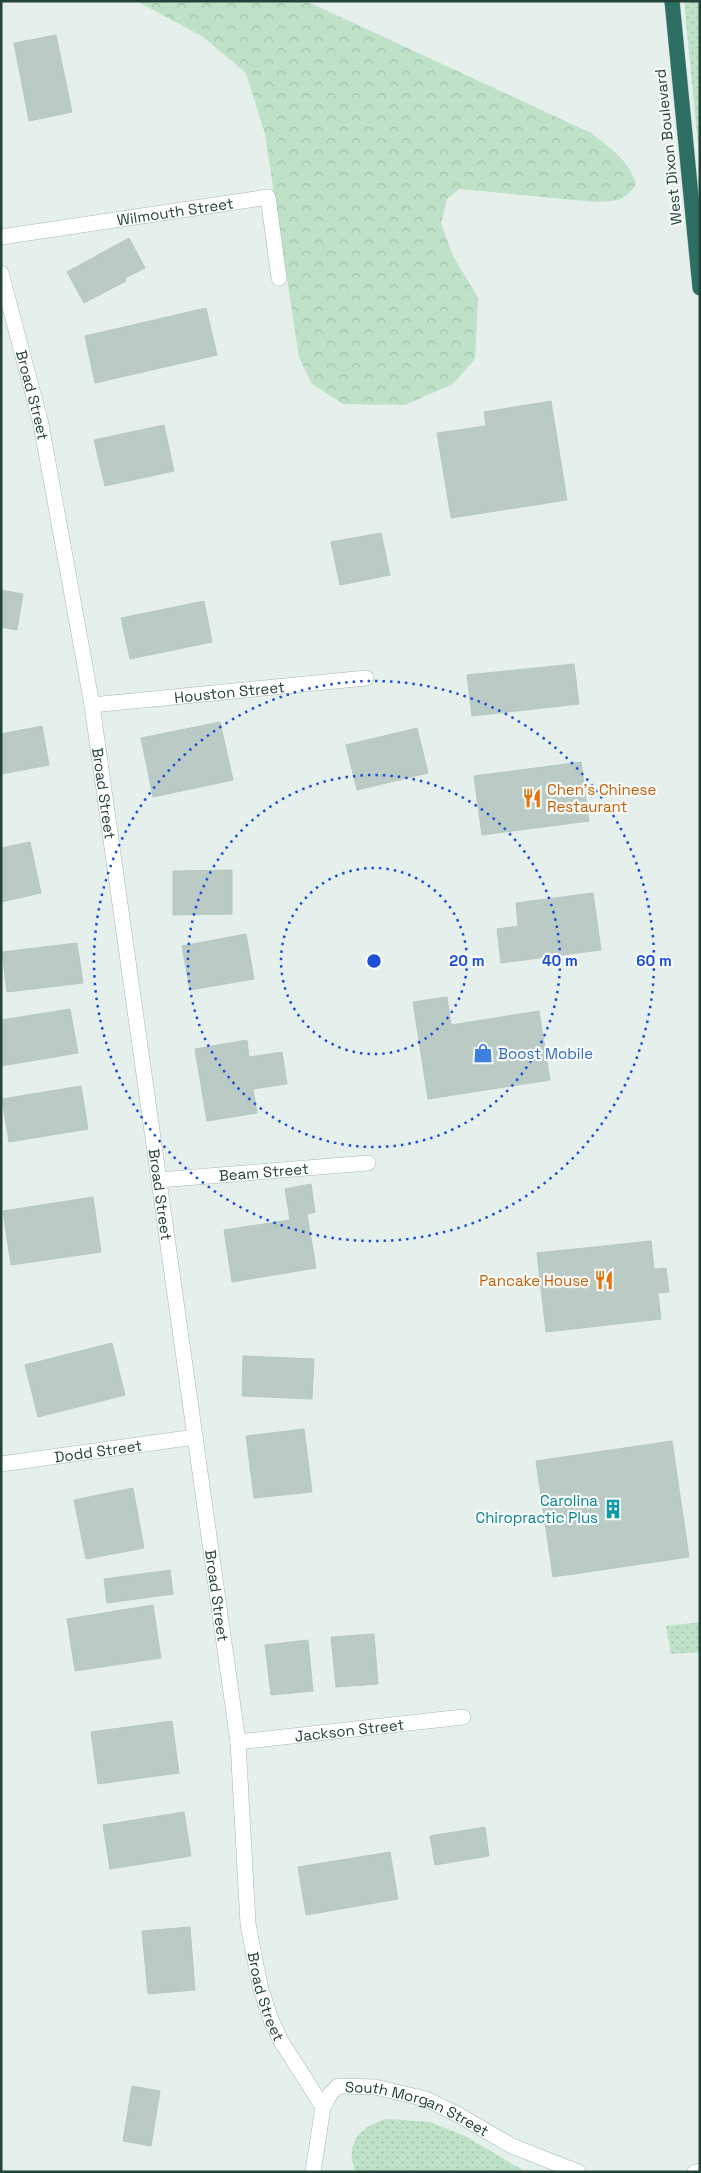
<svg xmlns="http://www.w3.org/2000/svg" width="701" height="2173" font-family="'Space Grotesk',sans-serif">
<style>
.grass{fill:url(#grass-dots)}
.forest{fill:url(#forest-crowns)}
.building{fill:#bacac4;stroke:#b7c9c2}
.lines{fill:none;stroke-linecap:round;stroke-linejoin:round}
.lane-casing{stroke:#a7b8b2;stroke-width:16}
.street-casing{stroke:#a7b8b2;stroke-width:16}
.secondary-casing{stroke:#a3bbb3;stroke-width:16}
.highway-casing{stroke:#c1cac8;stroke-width:16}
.lane{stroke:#fff;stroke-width:15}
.street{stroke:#fff;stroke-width:15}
.secondary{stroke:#fff;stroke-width:15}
.highway{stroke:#2d7063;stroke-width:15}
.ring{fill:none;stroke:#1d4ed8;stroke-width:2.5;stroke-dasharray:2.5 5}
.labels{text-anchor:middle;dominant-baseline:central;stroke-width:4.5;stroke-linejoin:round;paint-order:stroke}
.street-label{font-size:15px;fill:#23423a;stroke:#f6fbf9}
.food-label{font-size:15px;fill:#c56008;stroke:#f6fbf9;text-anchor:start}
.shop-label{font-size:15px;fill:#366cbe;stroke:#f6fbf9;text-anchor:start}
.culture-label{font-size:15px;fill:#0d838f;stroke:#f6fbf9;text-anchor:end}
.centre{fill:#1d4ed8;stroke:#f6fbf9;stroke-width:2.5}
.ring-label{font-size:15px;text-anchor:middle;font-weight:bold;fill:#1d4ed8;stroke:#f6fbf9;stroke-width:4.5;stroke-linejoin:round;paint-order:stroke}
</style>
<defs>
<pattern id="grass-dots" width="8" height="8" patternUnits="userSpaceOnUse" patternTransform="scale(1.25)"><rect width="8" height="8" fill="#bee1c7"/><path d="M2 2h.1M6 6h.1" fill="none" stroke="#a3c2ac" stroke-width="1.8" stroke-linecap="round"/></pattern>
<pattern id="forest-crowns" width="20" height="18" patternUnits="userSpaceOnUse" patternTransform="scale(1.25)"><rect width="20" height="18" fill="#bee1c7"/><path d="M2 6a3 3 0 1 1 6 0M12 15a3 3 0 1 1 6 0" fill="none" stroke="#a3c2ac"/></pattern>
</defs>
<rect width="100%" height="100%" fill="#e5efeb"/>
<g class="grass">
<polygon points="684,1 700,1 700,165"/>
<polygon points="700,1622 700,1652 671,1654 666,1626"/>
<path d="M 387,2119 L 430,2122 L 463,2135 L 526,2172 L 356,2172 C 343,2143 361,2126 387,2119 Z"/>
</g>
<path class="forest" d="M 136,1 L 306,1 L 591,133 C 610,148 629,160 636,184 C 624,202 616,201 596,202 L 459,189 L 447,199 L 441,223 L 452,254 L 478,298 L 475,359 L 453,384 L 405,405 L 343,404 L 312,384 L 299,357 L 265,134 L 246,73 L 202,36 Z"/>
<g class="building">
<polygon points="56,35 72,112 29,121 14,43"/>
<polygon points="129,238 145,268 125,278 126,281 84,303 67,272"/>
<polygon points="206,308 217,355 95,383 85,336"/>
<polygon points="551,401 567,500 451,518 437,433 486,426 484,412"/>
<polygon points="164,425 174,471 105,486 94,440"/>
<polygon points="381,533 390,575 340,585 331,542"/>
<polygon points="1,590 23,594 17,630 1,627"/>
<polygon points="204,601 212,642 130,659 121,618"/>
<polygon points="574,664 579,704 472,716 467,675"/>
<polygon points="220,722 233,780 153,797 141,738"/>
<polygon points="42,726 49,765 1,774 1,734"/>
<polygon points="417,728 428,773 357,790 346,745"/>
<polygon points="581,762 589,821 482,835 474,776"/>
<polygon points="30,842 41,893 1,902 1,848"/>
<polygon points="232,870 232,914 173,915 173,871"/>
<polygon points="593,893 601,950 501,963 497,929 518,926 516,903"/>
<polygon points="246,934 254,979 190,990 182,946"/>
<polygon points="77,943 83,983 7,992 2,952"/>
<polygon points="447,997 451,1025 539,1011 550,1080 428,1099 413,1002"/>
<polygon points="70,1009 78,1053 1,1066 1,1020"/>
<polygon points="247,1040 249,1057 282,1052 287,1084 253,1089 257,1113 207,1121 195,1049"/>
<polygon points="81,1086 88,1129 9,1142 2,1099"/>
<polygon points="311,1184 315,1212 307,1214 316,1268 232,1282 224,1230 290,1220 285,1189"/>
<polygon points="93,1197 101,1252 11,1265 3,1211"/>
<polygon points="651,1241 654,1269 666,1268 669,1292 658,1293 661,1319 546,1332 537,1253"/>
<polygon points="112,1343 125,1395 38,1417 25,1365"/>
<polygon points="243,1356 314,1359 312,1399 242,1396"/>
<polygon points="304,1429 312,1492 254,1498 246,1436"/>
<polygon points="672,1441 689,1557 553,1577 536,1461"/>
<polygon points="133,1488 144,1548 86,1559 74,1500"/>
<polygon points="170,1570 173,1594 107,1603 104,1579"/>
<polygon points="153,1605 161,1658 75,1671 67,1619"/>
<polygon points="374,1634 378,1684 336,1687 331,1637"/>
<polygon points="308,1640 313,1691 271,1695 265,1645"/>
<polygon points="172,1721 179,1773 98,1784 91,1732"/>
<polygon points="184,1812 191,1856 110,1869 103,1825"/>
<polygon points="485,1827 489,1856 435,1865 430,1836"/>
<polygon points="390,1852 398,1899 306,1915 298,1867"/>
<polygon points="190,1927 195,1990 148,1994 142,1931"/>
<polygon points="132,2086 160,2091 151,2146 123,2141"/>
</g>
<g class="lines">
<defs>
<g id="lane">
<path id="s1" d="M 1,237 L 268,197 L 279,278"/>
<path id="s2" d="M 92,705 L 366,678"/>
<path id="s3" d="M 159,1180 L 368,1163"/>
<path id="s4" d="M 238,1742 L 463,1717"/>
</g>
<g id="street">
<path id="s5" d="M 1,273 L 41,424 L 92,705 L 238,1742 L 248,1924 L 260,1986 L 271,2020 L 281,2041 L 323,2107"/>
<path id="s6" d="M 1,1464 L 195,1437"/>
</g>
<g id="secondary">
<path id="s7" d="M 313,2172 L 323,2107 L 331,2093 L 338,2086 L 375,2087 L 426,2099 L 457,2114 L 512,2146 L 578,2172"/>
<polyline points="695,2172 700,2171"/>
</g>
<polyline id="highway" points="672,1 700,288"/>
</defs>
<use href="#lane" class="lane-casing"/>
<use href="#street" class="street-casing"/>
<use href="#secondary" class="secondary-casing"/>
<use href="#highway" class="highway-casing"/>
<use href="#lane" class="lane"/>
<use href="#street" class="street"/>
<use href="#secondary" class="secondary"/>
<use href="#highway" class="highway"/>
</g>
<g class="ring">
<circle cx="374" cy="961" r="93"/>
<circle cx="374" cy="961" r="186"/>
<circle cx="374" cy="961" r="280"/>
</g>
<defs>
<symbol id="restaurant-bare" viewBox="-9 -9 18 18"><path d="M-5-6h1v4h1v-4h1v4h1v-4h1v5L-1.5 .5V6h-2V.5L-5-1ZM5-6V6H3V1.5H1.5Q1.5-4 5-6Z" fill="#e8710a" stroke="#f6fbf9" stroke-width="2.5" paint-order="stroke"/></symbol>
<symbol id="shop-bare" viewBox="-9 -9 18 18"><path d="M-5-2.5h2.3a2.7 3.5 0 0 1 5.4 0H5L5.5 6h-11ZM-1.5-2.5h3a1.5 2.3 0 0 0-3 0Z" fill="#3f7fe0" stroke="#f6fbf9" stroke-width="2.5" paint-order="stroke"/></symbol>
<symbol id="building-bare" viewBox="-9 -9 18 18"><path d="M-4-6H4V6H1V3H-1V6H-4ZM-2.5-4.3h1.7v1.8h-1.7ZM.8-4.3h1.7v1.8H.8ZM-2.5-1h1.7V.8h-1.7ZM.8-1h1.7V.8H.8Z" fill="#0f9aa8" stroke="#f6fbf9" stroke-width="2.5" paint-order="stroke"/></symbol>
</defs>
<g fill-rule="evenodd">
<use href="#restaurant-bare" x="518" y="784" width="28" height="28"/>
<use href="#shop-bare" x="469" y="1039" width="28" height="28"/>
<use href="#restaurant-bare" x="590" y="1266" width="28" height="28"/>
<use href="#building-bare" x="599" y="1495" width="28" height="28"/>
</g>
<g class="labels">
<g class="street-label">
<text transform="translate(668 147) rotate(-96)">West Dixon Boulevard</text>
<text stroke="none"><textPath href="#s1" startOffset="176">Wilmouth Street</textPath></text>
<text stroke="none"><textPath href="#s5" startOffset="126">Broad Street</textPath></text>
<text stroke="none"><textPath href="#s2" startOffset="138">Houston Street</textPath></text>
<text stroke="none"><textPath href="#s5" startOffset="531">Broad Street</textPath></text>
<text stroke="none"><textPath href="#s3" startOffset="105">Beam Street</textPath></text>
<text stroke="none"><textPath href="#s5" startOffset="936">Broad Street</textPath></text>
<text stroke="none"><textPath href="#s6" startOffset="98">Dodd Street</textPath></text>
<text stroke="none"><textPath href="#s5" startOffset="1341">Broad Street</textPath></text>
<text stroke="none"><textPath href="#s4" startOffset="112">Jackson Street</textPath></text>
<text stroke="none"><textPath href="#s5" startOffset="1746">Broad Street</textPath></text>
<text stroke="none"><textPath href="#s7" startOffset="175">South Morgan Street</textPath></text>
</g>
<g class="food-label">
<text x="547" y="789">Chen's Chinese<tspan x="547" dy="17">Restaurant</tspan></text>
<text x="589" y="1280" text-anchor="end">Pancake House</text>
</g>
<g class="shop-label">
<text x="498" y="1053">Boost Mobile</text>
</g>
<g class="culture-label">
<text x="598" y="1500">Carolina<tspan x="598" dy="17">Chiropractic Plus</tspan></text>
</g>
</g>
<circle cx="374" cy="961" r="8" class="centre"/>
<g class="ring-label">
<text x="467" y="966">20 m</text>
<text x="560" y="966">40 m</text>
<text x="654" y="966">60 m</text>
</g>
<rect width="701" height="2173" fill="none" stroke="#23423a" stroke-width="5"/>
</svg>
